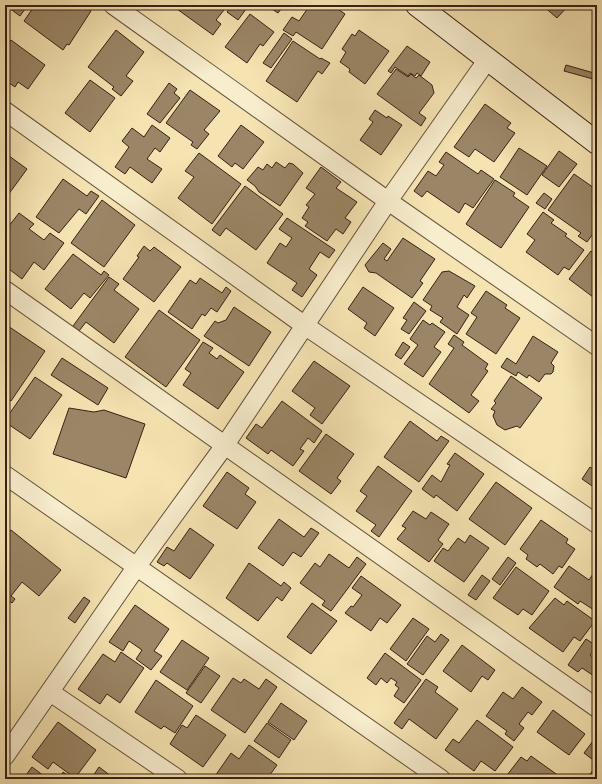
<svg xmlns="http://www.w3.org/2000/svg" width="602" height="784" font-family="Vollkorn,serif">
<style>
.building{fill:#9a8666;stroke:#372014}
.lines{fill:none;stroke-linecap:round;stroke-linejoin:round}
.street-casing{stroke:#66513c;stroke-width:20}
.secondary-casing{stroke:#372014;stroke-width:24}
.street{stroke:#f8edcd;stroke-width:18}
.secondary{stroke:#f8edcd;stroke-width:22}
</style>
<rect width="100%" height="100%" fill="#f5e4b2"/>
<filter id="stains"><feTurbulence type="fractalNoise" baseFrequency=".005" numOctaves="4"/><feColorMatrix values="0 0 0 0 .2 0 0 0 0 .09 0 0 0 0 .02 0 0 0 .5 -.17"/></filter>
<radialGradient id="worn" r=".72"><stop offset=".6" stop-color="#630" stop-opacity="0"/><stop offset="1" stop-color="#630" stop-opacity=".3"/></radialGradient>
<g class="building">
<polygon points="5,5 28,5 20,16"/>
<polygon points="35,5 83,5 91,11 69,45 67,44 63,50 24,21"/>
<polygon points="180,5 228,5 216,20 221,24 213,35 177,9"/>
<polygon points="232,5 249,5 238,20 227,12"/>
<polygon points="266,5 284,5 278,13"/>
<polygon points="310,5 332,5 345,14 322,49 296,32 293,36 283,30 292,17 299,21"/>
<polygon points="542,5 569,5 557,18"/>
<polygon points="250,14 274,32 263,46 260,44 247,63 225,47"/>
<polygon points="116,30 144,52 126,76 133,81 121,96 112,89 114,87 88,67"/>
<polygon points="359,30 389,51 365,84 349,72 350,69 340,62 346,52 342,49 352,34 355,36"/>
<polygon points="284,33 292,39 271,68 263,63"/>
<polygon points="11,40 45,65 28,89 18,82 15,87 5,80 5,49"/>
<polygon points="293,41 320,59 321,58 330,63 322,74 318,71 297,102 266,81"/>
<polygon points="407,46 430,62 421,76 417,73 415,76 410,73 408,76 395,67 391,73 388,71"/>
<polygon points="566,65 594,73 593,79 564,71"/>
<polygon points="396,69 408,77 411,74 416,78 419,75 432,85 434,93 419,113 426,118 421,126 377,94"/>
<polygon points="90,80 115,98 90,132 65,113"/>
<polygon points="169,83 177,89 174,93 180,98 160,123 147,114"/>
<polygon points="190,90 220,111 204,130 209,134 197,149 191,145 193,142 166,123"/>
<polygon points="485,104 511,123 507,128 515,133 494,162 475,149 469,157 454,147"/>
<polygon points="375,110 387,118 388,116 402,125 381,155 360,140 373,122 369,119"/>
<polygon points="152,125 170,138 160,152 155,148 147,159 162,169 152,183 130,167 125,174 115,167 129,147 122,141 132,128 144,137"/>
<polygon points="241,125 264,142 243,169 235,163 232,167 218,156"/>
<polygon points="519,148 547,166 527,195 500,177"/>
<polygon points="559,151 577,164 559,187 542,175"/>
<polygon points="446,152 478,174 481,170 494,179 473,208 465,203 459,213 427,191 422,197 414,191 428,171 436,176 444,165 439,162"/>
<polygon points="5,153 27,169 8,195 5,192"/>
<polygon points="199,153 241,184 212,224 178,198 194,177 185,171"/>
<polygon points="276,162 285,168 289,163 293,164 303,173 280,206 259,192 255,186 247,180 258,167 263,170 267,164 272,168"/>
<polygon points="321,167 341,182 336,188 357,202 345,218 351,222 343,234 336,229 327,241 305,226 308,222 302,218 309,207 306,205 315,194 306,188"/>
<polygon points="574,174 597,190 597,228 587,242 578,236 581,233 548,210"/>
<polygon points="63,179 87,196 91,191 99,196 86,214 79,209 59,233 36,217"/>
<polygon points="495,180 515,193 513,196 529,207 501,248 466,224"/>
<polygon points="245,186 283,214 256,250 226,228 220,236 212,230"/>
<polygon points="544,193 552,199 545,209 536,203"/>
<polygon points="102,200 135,225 104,267 71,243"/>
<polygon points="543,212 554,220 551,223 567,234 565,236 584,250 569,270 564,267 558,275 526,252 535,240 527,234"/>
<polygon points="19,213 34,224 29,229 44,240 50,233 64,243 44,270 34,262 22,279 5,266 5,231"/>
<polygon points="287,218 335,250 329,258 320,252 309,269 317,275 302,297 292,290 297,283 267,263 280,243 286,247 292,238 279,229"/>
<polygon points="403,238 435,259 420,281 423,283 412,298 376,273 369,272 365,265 383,243 391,249 384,259 387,261"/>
<polygon points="144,246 150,251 154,247 181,267 154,302 123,279 139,257 137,256"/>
<polygon points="591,251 597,255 597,300 569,279"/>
<polygon points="73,254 101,275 104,271 109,275 90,298 84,293 71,309 45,289"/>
<polygon points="449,271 475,286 467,298 464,295 457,307 469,315 457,334 440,322 443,318 430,310 432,306 423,300 442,272"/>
<polygon points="109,277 119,284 114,290 139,309 114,343 86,322 79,331 73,326"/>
<polygon points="200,278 222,293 226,287 231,291 217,312 211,308 205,316 202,314 192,329 168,312 190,280 196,284"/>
<polygon points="363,287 394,308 375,336 364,328 367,323 348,309"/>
<polygon points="486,291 507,305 505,308 520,318 496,354 466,334 477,317 471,313"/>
<polygon points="414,302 426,311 409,334 401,329 407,320 403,318"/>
<polygon points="234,307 271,332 249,366 204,336 215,321 218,323 226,320"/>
<polygon points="159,310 200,340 166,387 125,357"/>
<polygon points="423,320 430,325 432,323 445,332 434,347 441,352 423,377 404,364 418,345 410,339"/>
<polygon points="5,324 45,351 11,401 5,397"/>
<polygon points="454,335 464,342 462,345 488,364 485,369 488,371 471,395 479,401 469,413 429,384 454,348 448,344"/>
<polygon points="533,336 558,352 551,363 554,366 553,372 551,374 545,374 539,382 529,375 527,378 518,372 516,376 501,367 507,358 516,364"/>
<polygon points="203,342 213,348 209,353 217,359 220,355 244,372 218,409 183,385 191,373 185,369"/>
<polygon points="403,342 410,347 401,359 395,355"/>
<polygon points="62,358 108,388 98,405 51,375"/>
<polygon points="314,361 350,386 322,424 310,415 315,408 292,391"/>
<polygon points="511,376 542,398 520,428 517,426 505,430 497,425 493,416 495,411 491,409 496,403 494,401"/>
<polygon points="35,377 62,395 30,439 5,422 5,420"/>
<polygon points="282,401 322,431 314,443 308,438 300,449 304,451 293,466 271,450 268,454 246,438 256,424 262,428"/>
<polygon points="69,408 94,412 104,410 145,424 126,478 53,454"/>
<polygon points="410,421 437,441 441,436 449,441 419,482 384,457"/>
<polygon points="326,434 354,454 337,478 341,481 331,494 299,471"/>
<polygon points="455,453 484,474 457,511 436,495 434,498 422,489 432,475 441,482 450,465 447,464"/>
<polygon points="378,466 412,491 379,537 371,531 376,525 356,511 367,496 360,491"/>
<polygon points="590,467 597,472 597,485 595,488 582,479"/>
<polygon points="227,472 249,488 245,494 256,502 237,529 203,506"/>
<polygon points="496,482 532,508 505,545 469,519"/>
<polygon points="413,511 426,519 431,512 449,524 438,540 443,544 429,562 397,539 406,528 402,526"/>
<polygon points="279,519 304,537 311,528 319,533 301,557 293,552 283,566 258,548"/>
<polygon points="541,520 568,539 566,543 575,549 562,568 559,566 553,574 540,564 537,567 526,559 528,555 520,549"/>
<polygon points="190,528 214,545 190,579 167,563 164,566 157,562 167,547 174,551"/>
<polygon points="11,530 61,570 39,596 22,582 11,596 15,599 12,603 5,598 5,538"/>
<polygon points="470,535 489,548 464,582 434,561 443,548 448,551 458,538 465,543"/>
<polygon points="329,554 349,568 357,557 366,564 331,611 322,605 325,601 300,583 315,563 320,567"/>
<polygon points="508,557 516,563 500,585 492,579"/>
<polygon points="249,563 281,586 284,582 291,588 282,601 277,597 258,621 226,598"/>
<polygon points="569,566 589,580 597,568 597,606 594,610 580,601 578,604 554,587"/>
<polygon points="516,567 549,591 532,615 523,609 518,615 493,598"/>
<polygon points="482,575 490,581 476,600 468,595"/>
<polygon points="361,576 401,605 387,623 380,618 371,631 345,613 351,606 353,607 362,595 352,588"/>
<polygon points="84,597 90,601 75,623 68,618"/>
<polygon points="555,598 564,605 567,601 595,621 580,641 574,637 563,652 529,628"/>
<polygon points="312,603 337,621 311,654 287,637"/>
<polygon points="135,605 169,629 154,651 162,656 151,670 136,659 142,650 129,641 123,651 109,642"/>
<polygon points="413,618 429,629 406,661 390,649"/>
<polygon points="441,634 449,640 423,675 407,664 427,636 435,642"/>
<polygon points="586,639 597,646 590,655 595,659 597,656 597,678 582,668 578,672 568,665"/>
<polygon points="182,640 209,658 187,690 160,672"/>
<polygon points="462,645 495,670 488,680 482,676 471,692 443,671"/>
<polygon points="121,652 144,668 120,703 107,694 100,704 78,689 103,654 115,662"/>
<polygon points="385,653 421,680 404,703 394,696 399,688 395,685 397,682 391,678 387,683 381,678 376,685 367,678"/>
<polygon points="205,666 220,676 201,703 186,693"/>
<polygon points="233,678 241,683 244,679 259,689 266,679 277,687 245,733 211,710"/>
<polygon points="426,679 438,687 435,692 458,709 436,739 409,719 402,729 394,723"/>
<polygon points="156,680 193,706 175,733 164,726 161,729 135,712"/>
<polygon points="522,687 542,702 532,715 528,712 519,724 524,728 514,741 505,734 507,731 486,716 503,692 513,699"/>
<polygon points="281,703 307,721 294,740 268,722"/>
<polygon points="553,710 585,734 569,755 537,732"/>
<polygon points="196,715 226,735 203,767 170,744 182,725 187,728"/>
<polygon points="477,720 513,747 495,771 481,761 474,771 445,750 453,739 459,743"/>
<polygon points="58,722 96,750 75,778 53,762 48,769 32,757"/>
<polygon points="267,723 291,740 279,758 254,741"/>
<polygon points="593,741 597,744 597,763 584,753"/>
<polygon points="249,745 277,765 267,779 213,779 231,753 239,759"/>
<polygon points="531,756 559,776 557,779 504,779 521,757 527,761"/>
<polygon points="597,764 597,779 587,779"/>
<polygon points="32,767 48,779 23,779"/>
<polygon points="99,767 115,779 91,779"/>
<polygon points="63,772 73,779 60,779"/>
</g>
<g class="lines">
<defs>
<g id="street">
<polyline points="113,5 388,201 597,346"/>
<polyline points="5,111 304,325 597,524"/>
<polyline points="5,290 597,708"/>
<polyline points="5,475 441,779"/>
<polyline points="50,692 178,779"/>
<polyline points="5,756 137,566 225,445 388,201 488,59"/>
</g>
<polyline id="secondary" points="417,5 597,143"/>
</defs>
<use href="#street" class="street-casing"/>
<use href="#secondary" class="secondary-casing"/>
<use href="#street" class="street"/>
<use href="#secondary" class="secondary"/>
</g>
<rect width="602" height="784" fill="none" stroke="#f5e4b2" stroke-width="20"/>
<rect x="6" y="6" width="590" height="772" fill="none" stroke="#372014" stroke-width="2"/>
<rect x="10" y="10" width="582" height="764" fill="none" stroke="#372014"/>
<rect width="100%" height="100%" filter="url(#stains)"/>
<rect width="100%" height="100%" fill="url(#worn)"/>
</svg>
